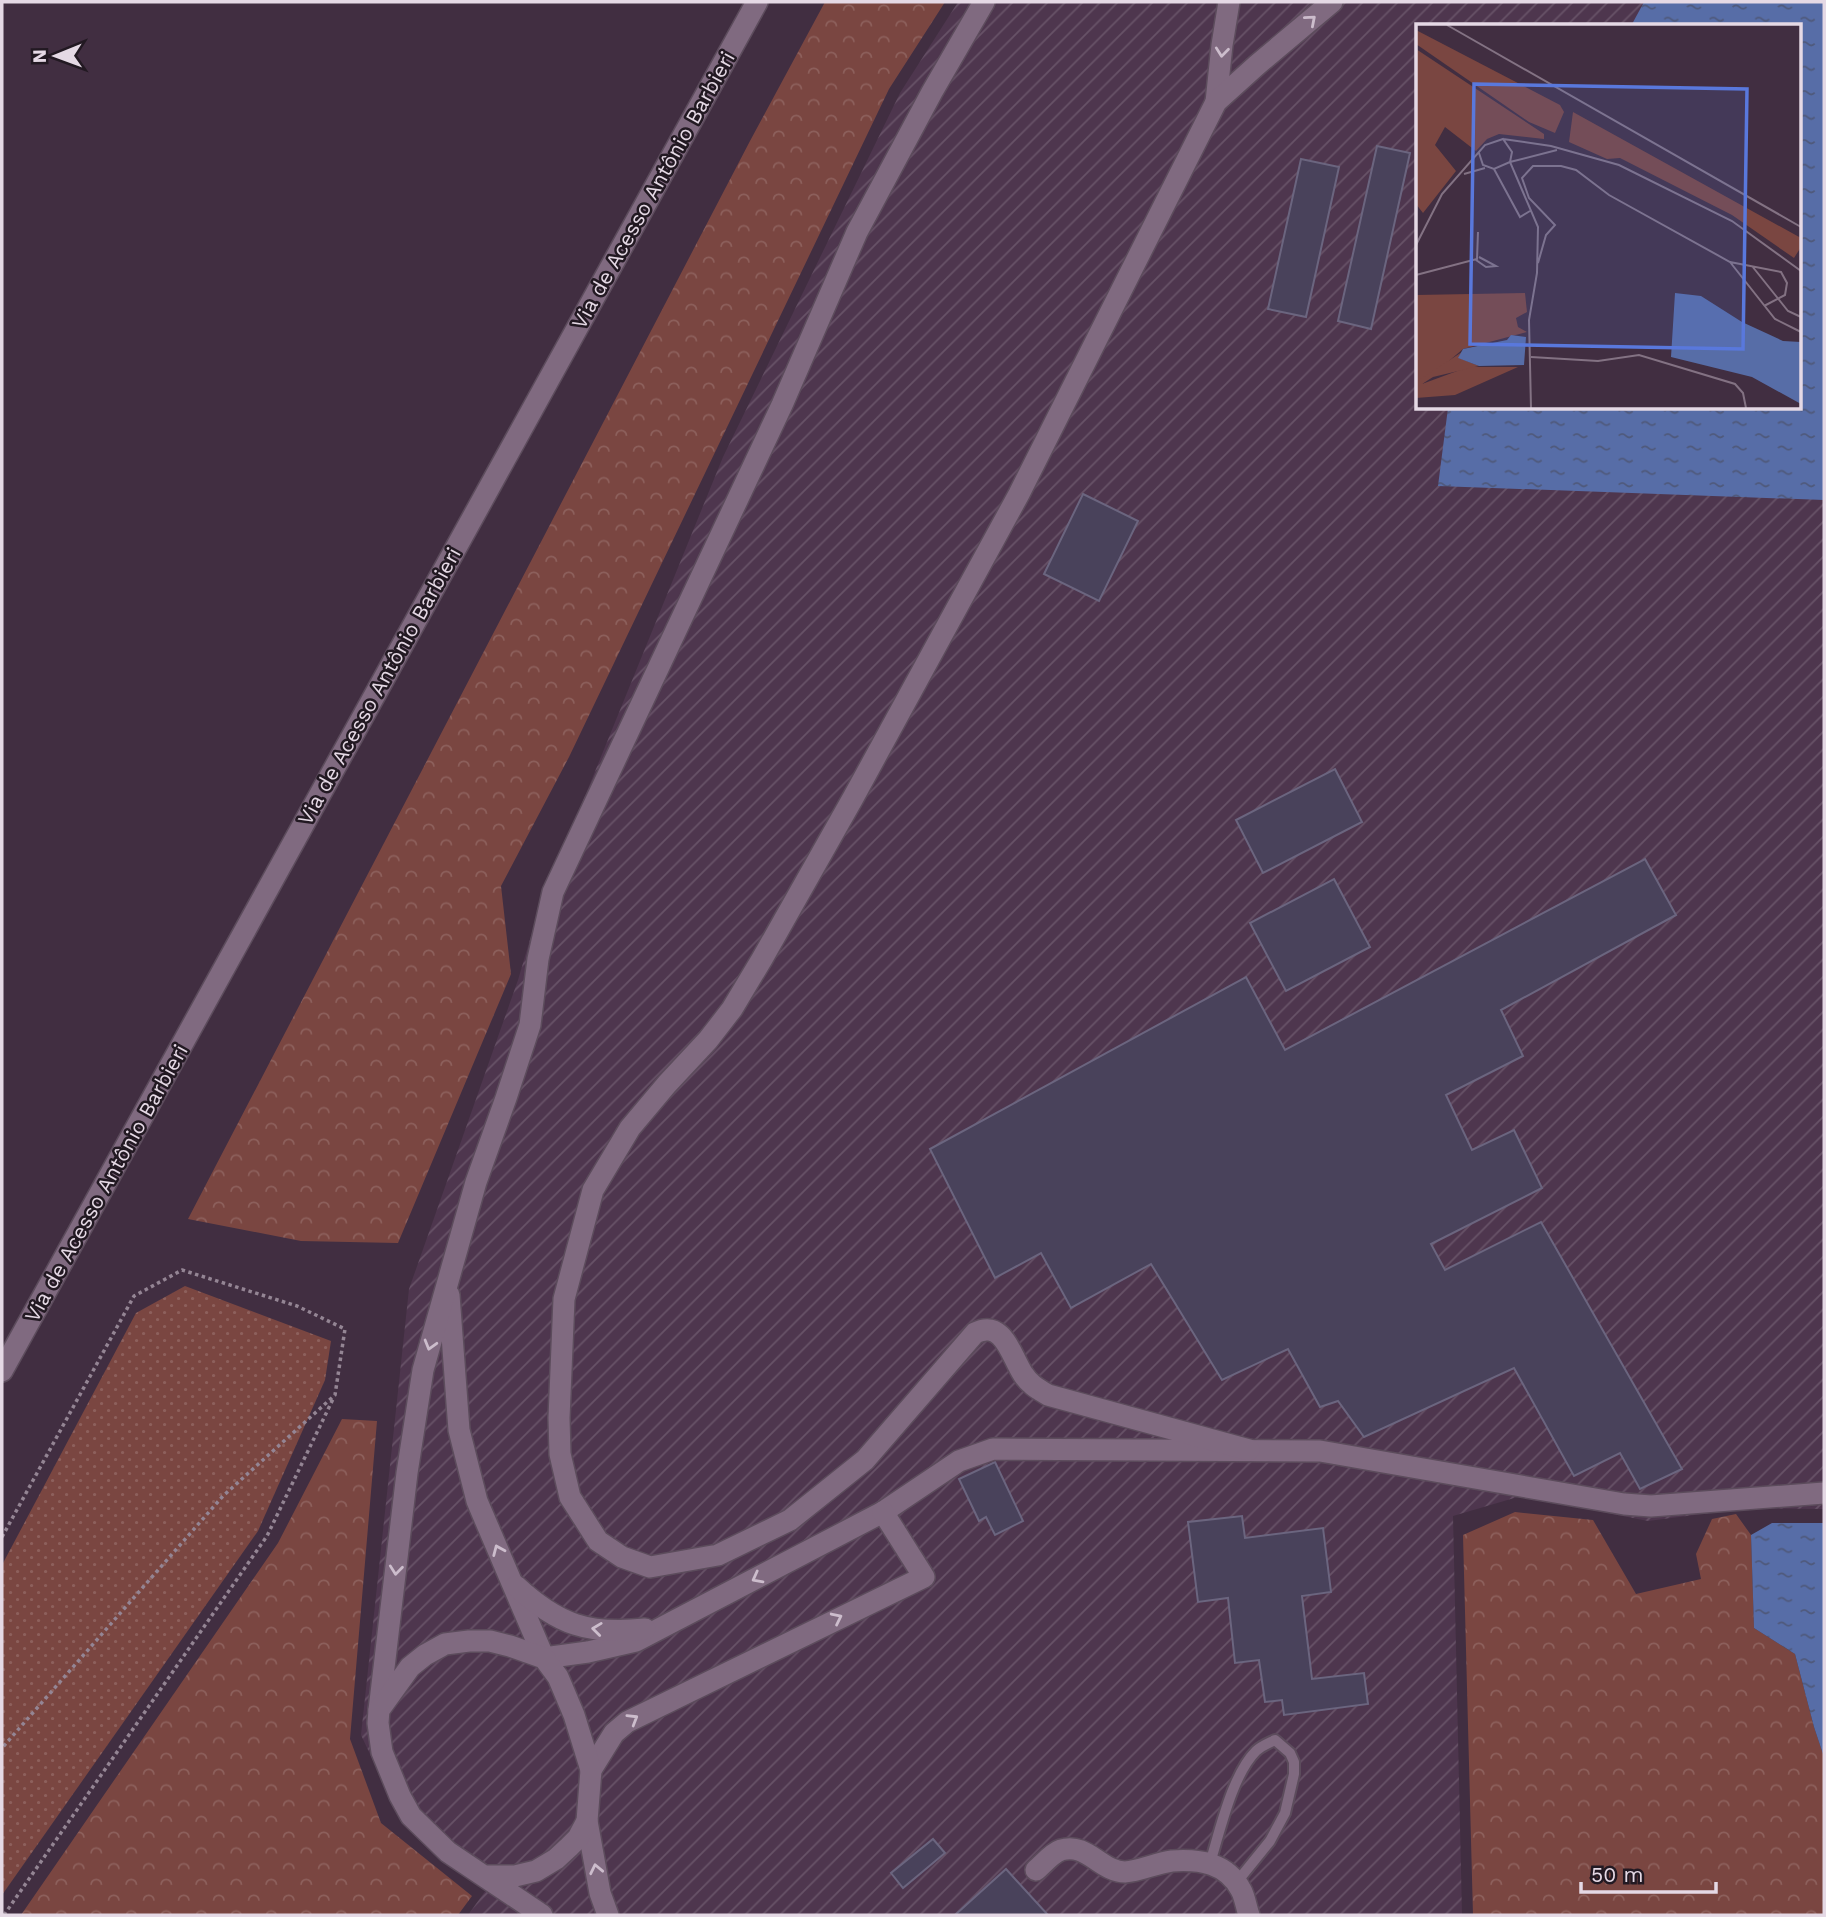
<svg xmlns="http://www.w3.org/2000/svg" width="1826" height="1917" font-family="'Work Sans',sans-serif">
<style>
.industrial{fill:url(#industrial-furrows);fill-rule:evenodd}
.grass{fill:url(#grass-dots)}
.forest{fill:url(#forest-crowns)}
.water{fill:url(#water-ripples)}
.building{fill:#49425b;stroke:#6b657f;stroke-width:2}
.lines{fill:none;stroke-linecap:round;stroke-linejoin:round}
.lane-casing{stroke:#5c4c5c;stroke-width:14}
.street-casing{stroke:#5c4c5c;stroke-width:24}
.secondary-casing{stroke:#5c4c5c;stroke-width:24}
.path{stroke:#948594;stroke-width:3.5;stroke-dasharray:3.5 3.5;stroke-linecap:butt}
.lane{stroke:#806a80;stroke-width:10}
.street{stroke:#806a80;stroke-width:21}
.secondary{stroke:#806a80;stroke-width:21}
.oneway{stroke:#ccbdcc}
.labels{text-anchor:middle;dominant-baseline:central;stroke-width:5;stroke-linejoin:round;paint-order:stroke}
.street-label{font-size:21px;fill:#e5d9e5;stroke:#221922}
.inset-road{fill:none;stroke:#837283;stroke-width:2}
.view{fill:#5978dc;fill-opacity:0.15;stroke:#5978dc;stroke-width:3.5}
.inset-edge{fill:none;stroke:#e5d9e5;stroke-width:3.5}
</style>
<defs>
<pattern id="industrial-furrows" width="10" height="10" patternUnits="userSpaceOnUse" patternTransform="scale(1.75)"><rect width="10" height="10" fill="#4e364e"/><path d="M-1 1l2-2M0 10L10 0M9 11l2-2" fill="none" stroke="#675267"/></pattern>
<pattern id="grass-dots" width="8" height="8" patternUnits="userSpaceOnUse" patternTransform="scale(1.75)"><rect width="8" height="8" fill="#7a4641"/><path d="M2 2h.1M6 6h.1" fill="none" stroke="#8d605c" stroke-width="1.8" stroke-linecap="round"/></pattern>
<pattern id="forest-crowns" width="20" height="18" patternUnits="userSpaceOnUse" patternTransform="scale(1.75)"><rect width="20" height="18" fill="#7a4641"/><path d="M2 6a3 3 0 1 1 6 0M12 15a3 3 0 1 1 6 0" fill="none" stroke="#8d605c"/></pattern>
<pattern id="water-ripples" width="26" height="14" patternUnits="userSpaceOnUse" patternTransform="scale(1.75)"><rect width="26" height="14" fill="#576da7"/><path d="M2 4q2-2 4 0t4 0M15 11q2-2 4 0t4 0" fill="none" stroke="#4f597b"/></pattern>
</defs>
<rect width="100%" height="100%" fill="#412e41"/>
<path class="industrial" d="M 958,2 L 1824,2 L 1824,1509 L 1749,1508 L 1648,1521 L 1521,1496 L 1453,1516 L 1462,1915 L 468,1915 L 486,1890 L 401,1820 L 361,1735 L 409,1289 L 518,980 L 539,909 L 723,457 L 900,93 ZM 1418,26 L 1800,26 L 1800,408 L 1418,408 Z"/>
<polygon class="grass" points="185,1286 331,1341 325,1380 258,1531 2,1895 2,1565 136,1313"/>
<g class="forest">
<polygon points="825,2 945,2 889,89 569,757 501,886 511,974 398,1243 301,1241 188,1219 750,141"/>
<polygon points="342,1419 377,1421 350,1739 381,1823 472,1896 458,1915 21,1915 278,1543"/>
<polygon points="1515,1512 1593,1520 1636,1594 1701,1579 1696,1554 1712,1519 1736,1514 1751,1535 1754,1628 1795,1654 1814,1727 1824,1757 1824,1915 1473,1915 1463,1535"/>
</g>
<g class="water">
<polygon points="1644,2 1824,2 1824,500 1438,486 1448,408 1800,408 1800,26 1631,26"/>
<polygon points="1772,1523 1824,1523 1824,1757 1814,1727 1795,1654 1754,1628 1751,1535"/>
</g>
<g class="building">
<polygon points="1377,146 1410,153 1371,329 1338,321"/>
<polygon points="1301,159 1339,167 1306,317 1268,309"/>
<polygon points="1083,494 1138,521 1099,601 1044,574"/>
<polygon points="1335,769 1362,822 1263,873 1236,820"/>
<polygon points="1645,859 1676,915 1501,1010 1523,1056 1446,1095 1472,1150 1514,1130 1542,1188 1431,1244 1445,1270 1541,1222 1682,1469 1640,1489 1620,1453 1574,1476 1514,1368 1364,1437 1338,1401 1320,1407 1288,1349 1222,1380 1151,1264 1071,1308 1041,1253 995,1278 930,1149 1246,977 1285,1050"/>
<polygon points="1334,879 1370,947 1286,991 1250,923"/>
<polygon points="995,1462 1023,1521 995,1535 986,1517 979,1521 959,1479"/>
<polygon points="1242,1516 1245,1538 1323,1528 1331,1592 1302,1596 1312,1679 1364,1673 1368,1704 1284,1715 1282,1700 1265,1702 1259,1660 1235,1663 1228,1598 1198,1602 1188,1522"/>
<polygon points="933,1839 945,1853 903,1888 891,1873"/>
<polygon points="1006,1869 1048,1915 955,1915"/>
</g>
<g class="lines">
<defs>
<path id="lane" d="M 1210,1863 C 1220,1831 1232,1775 1256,1751 C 1261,1746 1269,1743 1275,1740 L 1290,1753 L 1294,1762 L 1294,1774 L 1285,1813 L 1270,1841 L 1236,1883"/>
<g id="street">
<polyline points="1216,102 1222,45 1229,2"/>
<polyline points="449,1295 459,1430 477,1501 544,1658 588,1652 636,1641 883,1512 959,1461 993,1449 1320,1451 1624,1504 1651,1506 1824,1493"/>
<path d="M 1249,1450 L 1048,1395 C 1038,1389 1029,1384 1023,1374 C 1011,1356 1004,1319 975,1333 L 865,1460 L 790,1520 L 718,1555 L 650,1567 L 622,1557 L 598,1541 L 570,1497 L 560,1454 L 559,1418 L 564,1299 L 593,1190 L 630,1128 L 667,1084 L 708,1040 L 732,1009 L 762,959 L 853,798 L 1019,494 L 1216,102 L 1257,65 L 1332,2"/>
<path d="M 516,1586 C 558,1625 589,1635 645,1629"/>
<polyline points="379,1710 407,1473 423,1370 476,1182 506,1098 530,1025 538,959 553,892 782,405 857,232 932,92 984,2"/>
<polyline points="591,1770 614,1733 627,1722 924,1577 883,1512"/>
<polyline points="587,1821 600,1893 608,1915"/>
<path d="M 1036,1870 C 1043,1864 1052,1853 1061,1850 C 1087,1842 1101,1872 1125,1872 C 1140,1871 1156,1863 1172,1861 C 1200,1859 1227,1863 1241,1890 C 1245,1897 1246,1907 1249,1915"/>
<polyline points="486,1876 515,1876 536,1871 556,1859 569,1847 578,1838 587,1821 591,1770 574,1715 558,1677 544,1658 510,1646 490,1641 469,1641 445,1644 425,1655 410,1667 379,1710 378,1723 382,1752 400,1796 411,1816 448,1852 542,1915"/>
</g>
<polyline id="secondary" points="2,1371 757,2"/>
</defs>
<use href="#lane" class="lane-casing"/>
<use href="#street" class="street-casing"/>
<use href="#secondary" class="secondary-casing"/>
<g class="path">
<polyline points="2,1537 134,1296 182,1270 297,1306 345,1329 335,1395 223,1496 2,1748"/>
<polyline points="4,1915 267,1536 334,1397"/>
</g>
<use href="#lane" class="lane"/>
<use href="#street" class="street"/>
<use href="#secondary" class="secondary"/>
</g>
<defs><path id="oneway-chevron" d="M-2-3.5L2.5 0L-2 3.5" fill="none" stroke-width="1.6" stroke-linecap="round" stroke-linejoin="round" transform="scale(1.75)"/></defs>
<g class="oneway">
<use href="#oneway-chevron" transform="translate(1311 20) rotate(-41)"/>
<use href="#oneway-chevron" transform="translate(1222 52) rotate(96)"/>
<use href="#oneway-chevron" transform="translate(430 1345) rotate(106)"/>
<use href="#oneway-chevron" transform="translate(498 1550) rotate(-113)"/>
<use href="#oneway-chevron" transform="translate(396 1570) rotate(96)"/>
<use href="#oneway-chevron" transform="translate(757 1578) rotate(152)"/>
<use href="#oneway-chevron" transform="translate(837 1618) rotate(-26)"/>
<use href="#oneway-chevron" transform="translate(597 1629) rotate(-173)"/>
<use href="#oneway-chevron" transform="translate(633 1719) rotate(-31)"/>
<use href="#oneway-chevron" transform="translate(596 1869) rotate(-102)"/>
</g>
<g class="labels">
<g class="street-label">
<text transform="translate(653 190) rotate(-61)">Via de Acesso Antônio Barbieri</text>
<text transform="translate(379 686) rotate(-61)">Via de Acesso Antônio Barbieri</text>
<text transform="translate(106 1183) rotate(-61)">Via de Acesso Antônio Barbieri</text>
</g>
</g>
<g transform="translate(1416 24)">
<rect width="385" height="385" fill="#412e41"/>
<path d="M 0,6 L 144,81 L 148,88 L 139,109 L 113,98 L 0,20 Z" fill="#7a4641"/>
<path d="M 0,25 L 128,110 L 128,115 L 83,110 L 71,115 L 60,127 L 29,103 L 19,121 L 40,147 L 7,189 L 0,180 ZM 157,88 L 385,214 L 385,223 L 378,234 L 316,191 L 204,134 L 191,135 L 153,118 ZM 109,269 L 111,288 L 100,294 L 102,303 L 111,308 L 47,325 L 6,360 L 52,343 L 102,343 L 39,371 L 0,374 L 0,271 Z" fill="#7a4641"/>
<path d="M 46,328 L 43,334 L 63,342 L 17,353 L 6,360 L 3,356 Z" fill="#7a4641"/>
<path d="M 259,269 L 285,272 L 326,298 L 367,317 L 385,318 L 385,380 L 336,353 L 255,333 ZM 95,311 L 110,313 L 108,341 L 63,342 L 42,334 L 47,325 L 91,316 Z" fill="#576da7"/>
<path class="inset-road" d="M 31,1 L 385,203M 87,115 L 135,122 L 203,141 L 316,197 L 385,247M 78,145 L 104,193 L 114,187M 48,150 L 69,144M 0,221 L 26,170 L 69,121 L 87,115 L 96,128 L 94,138 L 78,145 L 67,141 L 63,129M 60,236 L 70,243 L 80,242 L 63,233M 314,238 L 359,295 L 385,308M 122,239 L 130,211 L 139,201 L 113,174 L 106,154 L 117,142 L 145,142 L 160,146 L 193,171 L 314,238 L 365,248 L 371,259 L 369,271 L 348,282M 336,242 L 372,287 L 385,293M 0,251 L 61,235 L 62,208M 115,333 L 182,337 L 223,331 L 319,360 L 327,369 L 330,384M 115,384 L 113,296 L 121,249 L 122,203 L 94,138 L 141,126"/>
<path class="view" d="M 58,60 L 331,65 L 327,325 L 54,320 Z"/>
<rect width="385" height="385" class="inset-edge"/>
</g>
<rect width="1826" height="1917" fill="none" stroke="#e5d9e5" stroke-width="7"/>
<g transform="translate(56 56) rotate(269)" stroke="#221922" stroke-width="5" paint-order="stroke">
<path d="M0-5L12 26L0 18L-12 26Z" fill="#e5d9e5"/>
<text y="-10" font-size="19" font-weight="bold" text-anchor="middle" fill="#e5d9e5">N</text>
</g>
<path d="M1581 1882v10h135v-10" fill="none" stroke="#e5d9e5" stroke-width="3.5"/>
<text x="1591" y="1882" font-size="21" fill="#e5d9e5" stroke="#221922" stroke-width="5" paint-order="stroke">50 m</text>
</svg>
